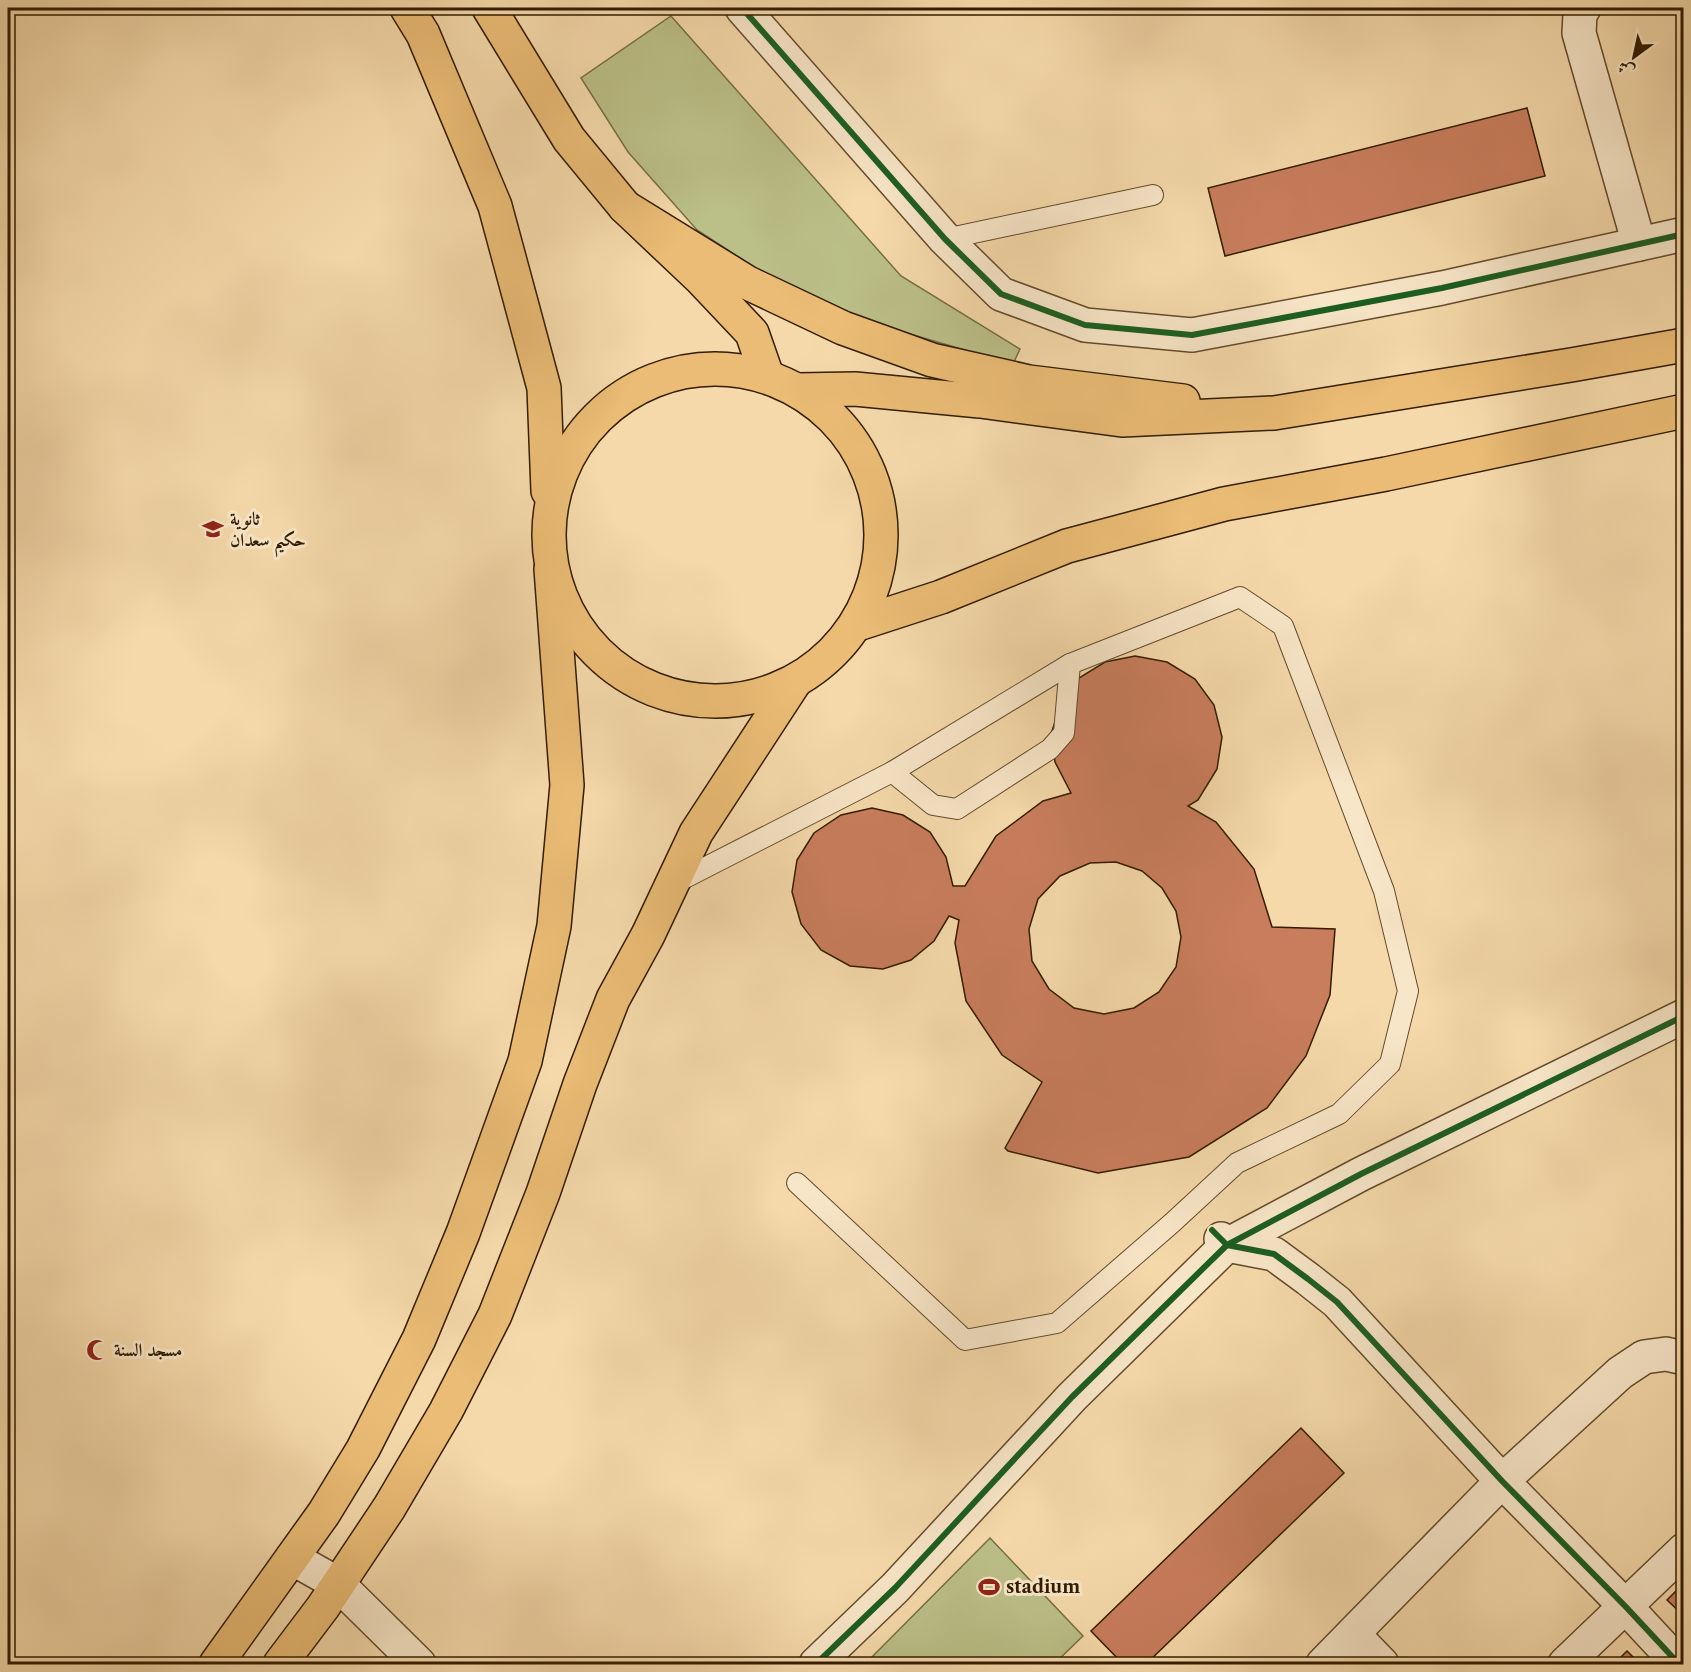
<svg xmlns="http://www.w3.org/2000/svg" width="1691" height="1672" font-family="'Libre Caslon Text',Amiri,serif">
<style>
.green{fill:#bbbf88;stroke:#776e44;stroke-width:1.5}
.building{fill:#c87d5c;stroke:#331c00;stroke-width:1.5;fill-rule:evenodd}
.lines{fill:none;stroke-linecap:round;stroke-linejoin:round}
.service-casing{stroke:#644b2a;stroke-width:22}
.minor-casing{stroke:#644b2a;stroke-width:36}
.primary-casing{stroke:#331c00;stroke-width:36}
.service{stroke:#f8e6c8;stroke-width:20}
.minor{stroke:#f8e6c8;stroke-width:33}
.primary{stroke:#eabc75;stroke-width:33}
.cycleway-casing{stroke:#f8e6c8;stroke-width:10}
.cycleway{stroke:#1b5e20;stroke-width:6}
.labels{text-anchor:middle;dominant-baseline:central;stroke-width:6;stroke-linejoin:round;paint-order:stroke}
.poi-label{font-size:18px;font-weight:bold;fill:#331c00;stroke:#f8e6c8;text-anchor:start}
</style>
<rect width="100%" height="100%" fill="#f5d9aa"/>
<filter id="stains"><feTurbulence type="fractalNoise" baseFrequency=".00333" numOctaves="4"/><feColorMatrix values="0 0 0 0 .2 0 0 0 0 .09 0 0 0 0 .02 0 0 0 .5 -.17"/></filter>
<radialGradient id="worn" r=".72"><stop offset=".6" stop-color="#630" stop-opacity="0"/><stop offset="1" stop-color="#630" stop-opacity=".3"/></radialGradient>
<g class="green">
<polygon points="671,16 901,276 1020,349 1013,364 872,323 771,278 697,230 628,152 581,78"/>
<polygon points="990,1538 1083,1636 1054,1664 865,1664"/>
</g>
<g class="building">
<polygon points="1527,108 1545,176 1225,256 1208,188"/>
<path d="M 1135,656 L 1167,662 L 1195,679 L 1214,705 L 1222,737 L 1217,769 L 1198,800 L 1188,806 L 1216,822 L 1254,869 L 1272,927 L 1335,929 L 1330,995 L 1306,1056 L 1267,1108 L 1189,1157 L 1098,1173 L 1008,1151 L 1005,1148 L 1042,1082 L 1002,1055 L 966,1001 L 955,943 L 959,920 L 949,916 L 934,941 L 911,960 L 883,969 L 850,966 L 821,950 L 801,924 L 792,892 L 797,860 L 814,833 L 841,815 L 872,808 L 903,815 L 930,832 L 946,857 L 953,886 L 965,886 L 996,836 L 1043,801 L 1071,793 L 1055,762 L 1052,731 L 1061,703 L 1079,678 L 1105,662 ZM 1116,862 L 1142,871 L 1162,888 L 1176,911 L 1181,937 L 1176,967 L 1159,992 L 1134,1008 L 1104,1014 L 1074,1008 L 1049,989 L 1032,961 L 1029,929 L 1038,899 L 1060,876 L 1090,863 Z"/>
<polygon points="1301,1428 1344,1473 1146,1664 1123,1664 1091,1631"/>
<polygon points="1684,1583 1684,1616 1667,1600"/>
<polygon points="1627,1651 1640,1664 1614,1664"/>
</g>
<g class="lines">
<defs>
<g id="service">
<polyline points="945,239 1153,195"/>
<polyline points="892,772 933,805 957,809 1050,749 1064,733 1070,664"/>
<polyline points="673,884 892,772 1070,664 1240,597 1283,626 1384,891 1408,991 1390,1064 1339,1114 1237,1163 1172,1223 1057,1323 965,1340 797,1183"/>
</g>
<g id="minor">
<polyline points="742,8 945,239 1001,294 1085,325 1192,335 1442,288 1684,234"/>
<polyline points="1584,8 1580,14 1579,33 1639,244"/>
<polyline points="1221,1239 1227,1245 1274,1254 1308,1279 1337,1302 1502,1481 1626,1607 1679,1664"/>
<polyline points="292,1558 338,1584 419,1664"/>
<polyline points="1353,1634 1382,1664"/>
<polyline points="816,1664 895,1588 1072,1397 1227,1245 1361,1174 1684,1016"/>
<polyline points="1323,1664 1502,1481 1620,1373 1644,1357 1666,1354 1684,1358"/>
<polyline points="1565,1664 1684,1550"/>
</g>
<g id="primary">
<polyline points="407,8 423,34 495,206 522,306 544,388 548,491"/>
<polyline points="489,8 569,139 625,207 700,278 752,333 767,376"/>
<polyline points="625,207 748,283 843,328 932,360 1029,382 1183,401"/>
<circle cx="715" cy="535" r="166"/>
<polyline points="798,390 855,389 980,401 1122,420 1274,413 1571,365 1684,345"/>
<polyline points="861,623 941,597 1067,546 1224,504 1386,474 1684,411"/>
<polyline points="216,1664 324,1513 363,1449 419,1339 463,1233 525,1061 554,926 567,785 551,569"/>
<polyline points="280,1664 323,1607 389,1508 446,1411 495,1315 543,1193 580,1084 613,999 648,935 696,833 794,683"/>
</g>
</defs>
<use href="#service" class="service-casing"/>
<use href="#minor" class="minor-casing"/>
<use href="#primary" class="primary-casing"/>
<use href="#service" class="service"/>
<use href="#minor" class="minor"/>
<use href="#primary" class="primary"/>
<defs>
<g id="cycleway">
<polyline points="742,8 945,239 1001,294 1085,325 1192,335 1442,288 1684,234"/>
<polyline points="1212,1230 1227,1245 1274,1254 1308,1279 1337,1302 1502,1481 1626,1607 1679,1664"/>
<polyline points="816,1664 895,1588 1072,1397 1227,1245 1361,1174 1684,1016"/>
</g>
</defs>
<use href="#cycleway" class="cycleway-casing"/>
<use href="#cycleway" class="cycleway"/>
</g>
<defs>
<symbol id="school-bare" viewBox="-9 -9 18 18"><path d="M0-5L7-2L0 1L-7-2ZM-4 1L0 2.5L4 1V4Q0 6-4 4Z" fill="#8f2418" stroke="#f8e6c8" stroke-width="2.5" paint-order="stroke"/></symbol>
<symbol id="mosque-bare" viewBox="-9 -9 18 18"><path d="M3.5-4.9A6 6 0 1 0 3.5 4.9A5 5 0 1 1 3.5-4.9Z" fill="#8f2418" stroke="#f8e6c8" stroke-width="2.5" paint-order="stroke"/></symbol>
<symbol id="stadium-bare" viewBox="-9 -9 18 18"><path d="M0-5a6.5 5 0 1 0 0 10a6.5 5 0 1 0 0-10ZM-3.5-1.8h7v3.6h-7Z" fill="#8f2418" stroke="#f8e6c8" stroke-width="2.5" paint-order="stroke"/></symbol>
</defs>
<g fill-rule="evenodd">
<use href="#school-bare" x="198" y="514" width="30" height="30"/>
<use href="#mosque-bare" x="82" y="1335" width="30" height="30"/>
<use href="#stadium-bare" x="974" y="1572" width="30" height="30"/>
</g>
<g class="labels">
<g class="poi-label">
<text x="230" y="519">ثانوية<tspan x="230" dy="21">حكيم سعدان</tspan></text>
<text x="114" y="1350">مسجد السنة</text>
<text x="1006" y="1587">stadium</text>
</g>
</g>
<rect width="1691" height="1672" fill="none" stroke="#f5d9aa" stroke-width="30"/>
<rect x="9" y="9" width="1673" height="1654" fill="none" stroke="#331c00" stroke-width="3"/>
<rect x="15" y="15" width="1661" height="1642" fill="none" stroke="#331c00" stroke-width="1.5"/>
<g transform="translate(1634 57) rotate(213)" stroke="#f8e6c8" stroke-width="4.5" paint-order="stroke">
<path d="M0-4.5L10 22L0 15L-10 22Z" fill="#331c00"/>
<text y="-9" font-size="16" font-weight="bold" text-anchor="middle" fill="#331c00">ش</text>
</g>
<rect width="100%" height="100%" filter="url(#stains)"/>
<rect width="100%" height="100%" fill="url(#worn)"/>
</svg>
